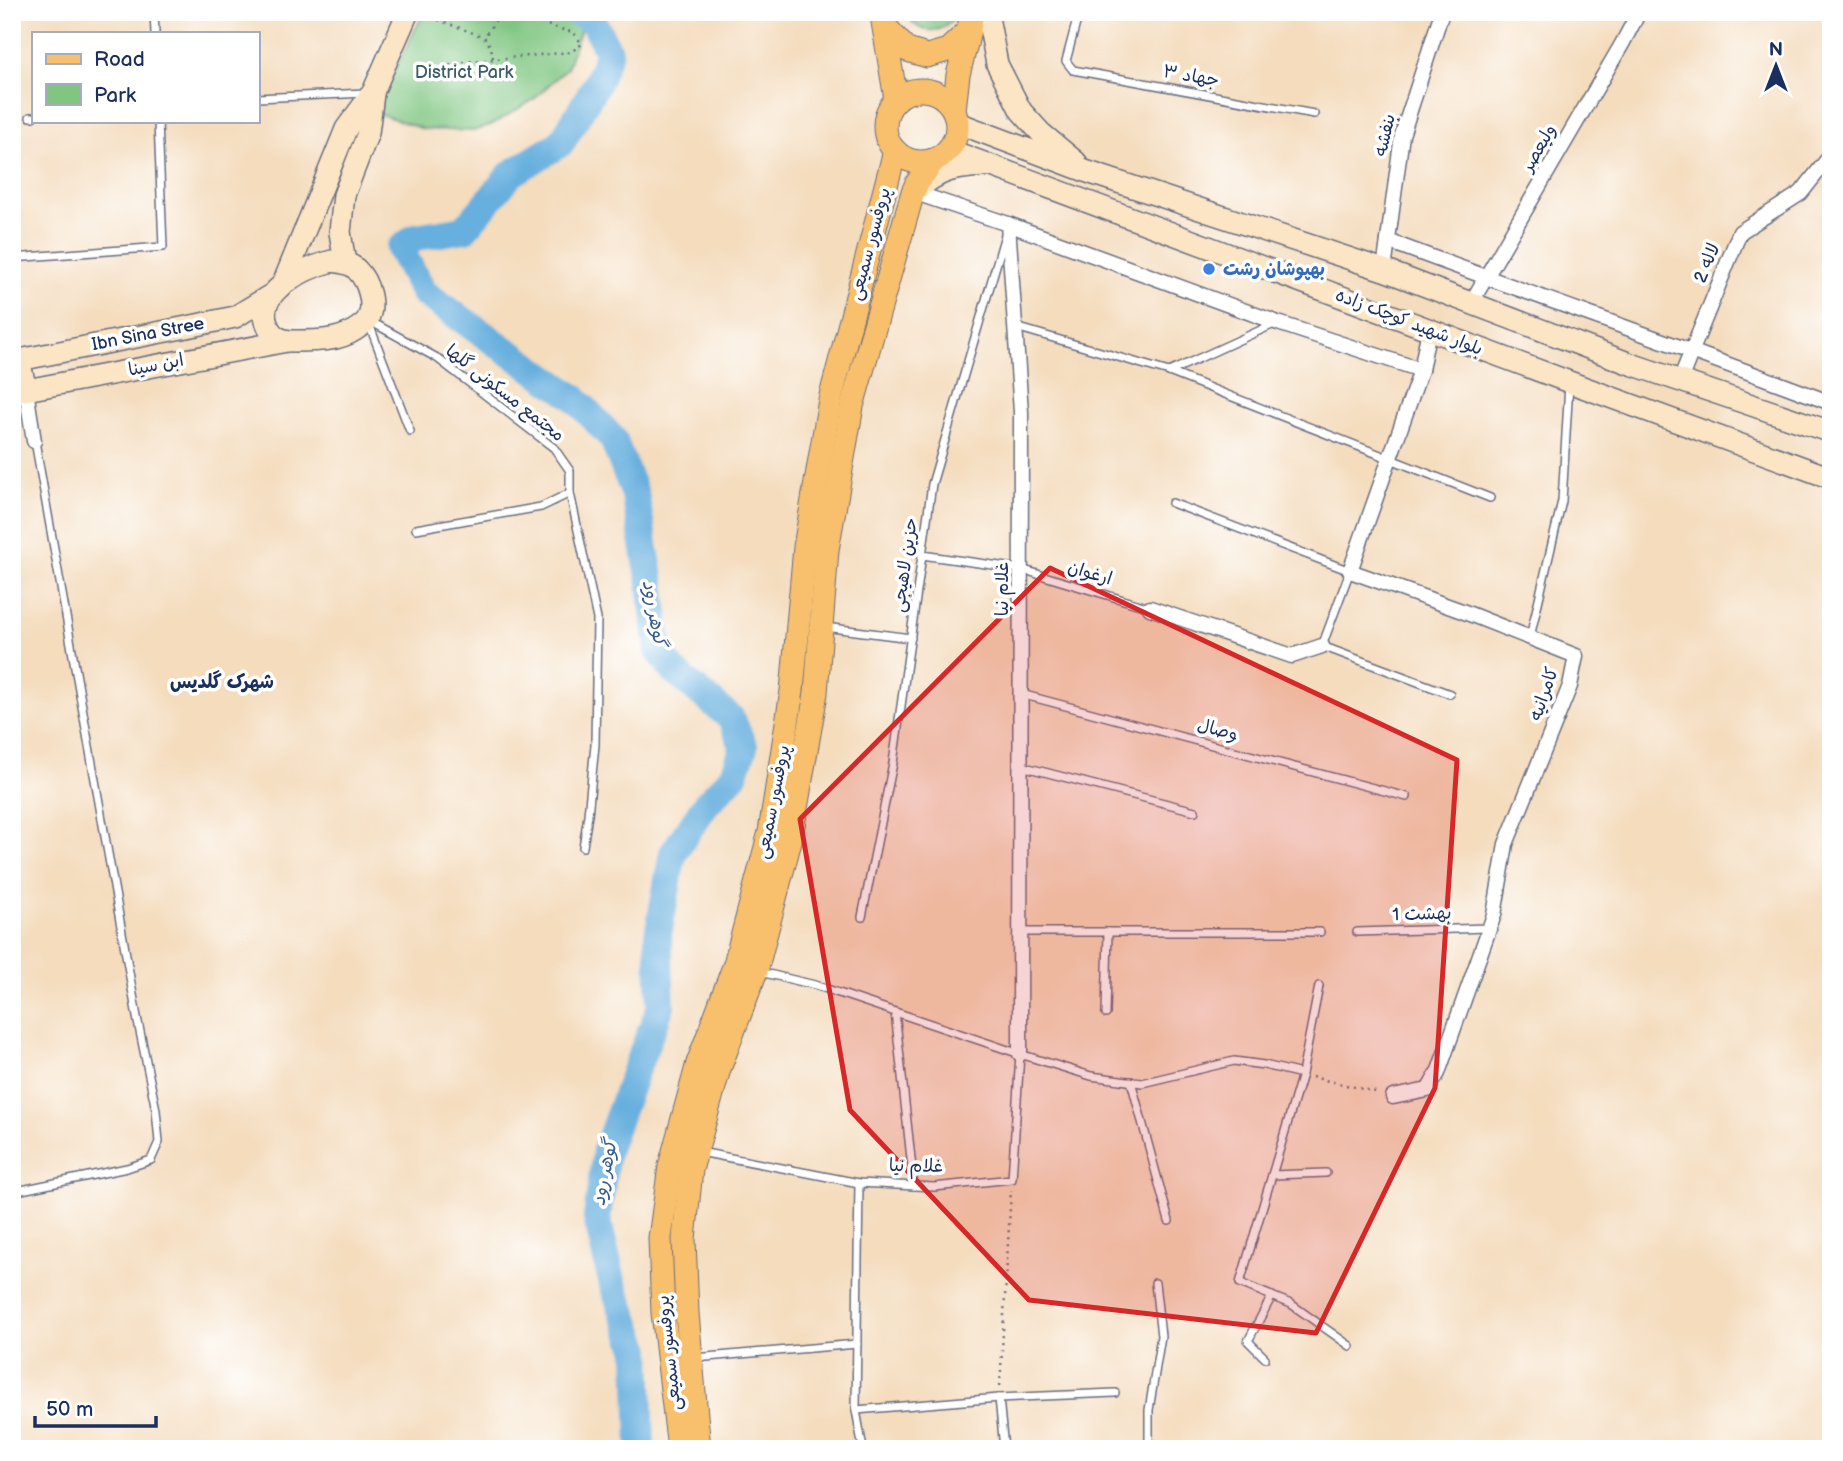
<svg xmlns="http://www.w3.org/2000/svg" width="1843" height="1461" font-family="'Balsamiq Sans','Playpen Sans Arabic',sans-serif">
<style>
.green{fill:#80c681;stroke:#4e7a70;stroke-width:2}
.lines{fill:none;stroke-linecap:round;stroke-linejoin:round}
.river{stroke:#66afde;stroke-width:28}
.lane-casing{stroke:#676c7f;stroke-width:10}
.street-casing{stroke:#676c7f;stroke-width:17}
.secondary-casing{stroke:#676c7f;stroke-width:24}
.primary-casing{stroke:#676c7f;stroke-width:25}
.path{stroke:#676c7f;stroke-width:2.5;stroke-dasharray:2 5;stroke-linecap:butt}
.lane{stroke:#fff;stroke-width:7}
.street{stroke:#fff;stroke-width:14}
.secondary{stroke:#fce5c4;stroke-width:21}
.primary{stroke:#f8bf6c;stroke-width:23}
.marked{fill:#d62828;fill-opacity:0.2;stroke:#d62828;stroke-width:5;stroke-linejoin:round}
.shop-dot{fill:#3f7fe0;stroke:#fff;stroke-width:2.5}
.labels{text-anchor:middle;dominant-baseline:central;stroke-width:7;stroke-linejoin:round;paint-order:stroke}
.park-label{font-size:18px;fill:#395c68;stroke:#fff}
.street-label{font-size:18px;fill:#1b2f5e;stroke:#fff}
.shop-label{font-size:18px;font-weight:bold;fill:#366cbe;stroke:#fff;text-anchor:start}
.water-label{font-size:19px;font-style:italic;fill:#355c8b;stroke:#fff}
.neighbourhood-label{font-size:19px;font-weight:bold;fill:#1b2f5e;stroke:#fff}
</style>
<rect width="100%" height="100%" fill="#fff"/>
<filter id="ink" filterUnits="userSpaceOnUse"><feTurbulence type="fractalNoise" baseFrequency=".0143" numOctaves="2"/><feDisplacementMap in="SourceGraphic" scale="14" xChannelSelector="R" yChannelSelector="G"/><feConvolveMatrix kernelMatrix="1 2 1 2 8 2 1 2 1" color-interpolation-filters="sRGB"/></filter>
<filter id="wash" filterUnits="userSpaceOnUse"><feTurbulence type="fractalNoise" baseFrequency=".00686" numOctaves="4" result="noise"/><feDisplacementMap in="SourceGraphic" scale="28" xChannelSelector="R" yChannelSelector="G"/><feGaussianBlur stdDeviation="1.57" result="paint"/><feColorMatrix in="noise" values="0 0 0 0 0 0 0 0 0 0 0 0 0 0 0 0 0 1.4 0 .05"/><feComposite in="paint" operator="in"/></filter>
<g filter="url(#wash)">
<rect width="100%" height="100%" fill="#f4dcbd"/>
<g class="green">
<polygon points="424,12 556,12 582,26 567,68 533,100 491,125 473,131 423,129 374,112"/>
<path d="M 906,12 L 957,12 C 947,36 916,37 906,12 Z"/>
</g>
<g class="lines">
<polyline class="river" points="574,12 592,20 609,52 597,83 561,143 511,174 465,229 416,237 400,249 424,293 575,398 613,439 635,494 651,583 659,651 675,672 731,718 744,747 734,775 706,804 673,853 658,935 661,1006 634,1074 606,1151 597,1218 613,1285 638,1350 641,1449"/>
</g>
</g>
<g filter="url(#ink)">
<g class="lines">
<defs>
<g id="lane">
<polyline points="154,12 155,33"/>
<polyline points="1079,12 1066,61 1073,70 1314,114"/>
<polyline points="257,98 366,93"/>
<polyline points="30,117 33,117"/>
<polyline points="12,258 163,247 158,121"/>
<polyline points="368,320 437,358 554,448 570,471 570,493 541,507 416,529"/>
<polyline points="369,324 410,431"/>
<polyline points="1016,327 1169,372 1274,324"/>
<polyline points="1169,372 1490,498"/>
<polyline points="570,493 597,619 595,745 588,815 583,847"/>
<polyline points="1172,503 1350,571 1322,646 1450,694"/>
<polyline points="922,555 1021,569 1150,608"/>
<polyline points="824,627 911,638"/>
<polyline points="1530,637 1562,501 1569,384"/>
<polyline points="1021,694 1407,797"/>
<polyline points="1021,766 1195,811"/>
<polyline points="862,917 893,763 932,484 1005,235"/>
<polyline points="1021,932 1320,932"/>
<polyline points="1357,932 1488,928"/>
<polyline points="760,972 815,985 1020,1054 1091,1076 1142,1083 1234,1061 1264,1065 1302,1074"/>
<polyline points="1319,986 1302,1074 1240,1283 1291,1304 1350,1346"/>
<polyline points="895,1012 914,1186"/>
<polyline points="1106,1014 1108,932"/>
<polyline points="1131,1081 1169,1221"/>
<polyline points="700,1152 859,1183 934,1187 1012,1179 1020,1054"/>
<polyline points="1272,1175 1326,1173"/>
<polyline points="859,1183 856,1410 863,1449"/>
<polyline points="12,1192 127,1168 151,1160 159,1142 156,1110 137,1017 35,441"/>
<polyline points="695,1358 857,1344"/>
<polyline points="1265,1358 1248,1341 1272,1296"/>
<polyline points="999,1398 1004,1449"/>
<polyline points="856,1410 999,1398 1115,1393"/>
<polyline points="1149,1449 1149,1410 1161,1336 1155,1283"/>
</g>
<g id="street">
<polyline points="913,192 1008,224 1021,412 1020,1054"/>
<polyline points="1008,224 1278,323 1421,370"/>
<path d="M 1388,241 C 1535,296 1684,347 1831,403"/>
<polyline points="1384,270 1402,135 1442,12"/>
<polyline points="1471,303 1622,44 1639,12"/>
<polyline points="1680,380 1740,232 1801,193 1831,155"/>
<polyline points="12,392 26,390 34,441"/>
<polyline points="1150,608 1292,656 1322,646"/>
<polyline points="1393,1097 1428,1090 1438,1073 1494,915 1506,844 1570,686 1576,656 1462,611 1350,571 1421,370 1429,329"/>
</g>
<g id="secondary">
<polyline points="987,12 997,64 1021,111 1041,133 1076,162"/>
<polyline points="958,123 1088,172 1384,270 1628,363 1831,432"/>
<polyline points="949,150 1580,386 1831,478"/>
<path d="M 915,191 C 941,170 951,168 984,166"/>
<path d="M 332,261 C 341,262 351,263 357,270 C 368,281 376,306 367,320 C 365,323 358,328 355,330 C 337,342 312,341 292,341 C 283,341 274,337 270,330 C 248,293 306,268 332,261 Z"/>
<polyline points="345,263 340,232 344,195 368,133 373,94"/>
<polyline points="283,284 346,129 373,92 408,12"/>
<polyline points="271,295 235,317 197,325 19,360 26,390 287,341"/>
</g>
<g id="primary">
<polyline points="883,22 896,99"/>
<polyline points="884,25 907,50 927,56 948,50 969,30"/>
<circle cx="921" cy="126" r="36"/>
<polyline points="954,110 958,75 967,40 972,12"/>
<polyline points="679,1449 663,1313 660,1238 670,1166 698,1063 735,964 770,832 792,691 805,547 830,400 895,151"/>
<polyline points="699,1449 687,1313 684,1239 691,1170 719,1069 756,971 791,837 816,693 827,550 852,406 913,192 917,183 934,160"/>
</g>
</defs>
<use href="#lane" class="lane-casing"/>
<use href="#street" class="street-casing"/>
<use href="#secondary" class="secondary-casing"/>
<use href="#primary" class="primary-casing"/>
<g class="path">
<polyline points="425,15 484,37"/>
<polyline points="493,58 491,47 484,37 501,12"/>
<polyline points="429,71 464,62 571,52 582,44 574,33 504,12"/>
<polyline points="1312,1077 1380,1093"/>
<polyline points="1000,1386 1011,1190"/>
</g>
<use href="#lane" class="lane"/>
<use href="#street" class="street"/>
<use href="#secondary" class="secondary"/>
<use href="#primary" class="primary"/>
</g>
</g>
<path class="marked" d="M 1050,568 L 1457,760 L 1435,1088 L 1316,1333 L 1029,1300 L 850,1110 L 800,819 Z"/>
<circle class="shop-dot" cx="1209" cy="269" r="7"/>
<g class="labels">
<g class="park-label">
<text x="464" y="72">District Park</text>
</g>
<g class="street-label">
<text transform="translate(1191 76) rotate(10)">جهاد ۳</text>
<text transform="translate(1385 135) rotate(-77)">بنفشه</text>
<text transform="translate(1539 148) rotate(-60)">ولیعصر</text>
<text transform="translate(870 244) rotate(-75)">پروفسور سمیعی</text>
<text transform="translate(1707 263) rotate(-68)">لاله 2</text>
<text transform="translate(1409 322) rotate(21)">بلوار شهید کوچک زاده</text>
<text transform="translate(148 334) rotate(-11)">Ibn Sina Stree</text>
<text transform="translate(156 365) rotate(-11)">ابن سینا</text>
<text transform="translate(505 393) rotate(38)">مجتمع مسکونی گلها</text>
<text transform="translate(905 565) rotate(-82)">حزین لاهیجی</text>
<text transform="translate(1090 573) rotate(17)">ارغوان</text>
<text transform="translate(1002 589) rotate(-90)">غلام نیا</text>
<text transform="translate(1544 694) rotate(-71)">کامرانیه</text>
<text transform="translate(1218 730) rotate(15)">وصال</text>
<text transform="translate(773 802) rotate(-79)">پروفسور سمیعی</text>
<text transform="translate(1422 914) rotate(-2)">بهشت 1</text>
<text transform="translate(916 1166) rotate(1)">غلام نیا</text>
<text transform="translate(669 1353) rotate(-96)">پروفسور سمیعی</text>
</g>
<g class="shop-label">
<text x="1223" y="269">بهپوشان رشت</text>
</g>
<g class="water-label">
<text transform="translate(654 613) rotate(80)">گوهر رود</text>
<text transform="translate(605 1173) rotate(-79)">گوهر رود</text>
</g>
<g class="neighbourhood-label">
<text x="222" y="682">شهرک گلدیس</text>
</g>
</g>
<rect width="1843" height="1461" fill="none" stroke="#fff" stroke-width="42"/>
<rect x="32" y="32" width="228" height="91" fill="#ffffff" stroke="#a4acbf" stroke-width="2"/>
<rect x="46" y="54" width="35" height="10" fill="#f8bf6c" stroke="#a4acbf" stroke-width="2"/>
<text x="94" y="66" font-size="21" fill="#1b2f5e">Road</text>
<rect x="46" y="84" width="35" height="21" fill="#80c681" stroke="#a4acbf" stroke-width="2"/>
<text x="94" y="102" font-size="21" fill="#1b2f5e">Park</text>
<g transform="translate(1776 66)" stroke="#ffffff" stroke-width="5" paint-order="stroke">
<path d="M0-5L12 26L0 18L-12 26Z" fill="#1b2f5e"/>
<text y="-10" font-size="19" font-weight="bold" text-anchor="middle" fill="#1b2f5e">N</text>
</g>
<path d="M35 1416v10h121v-10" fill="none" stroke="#1b2f5e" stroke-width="3.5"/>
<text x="46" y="1416" font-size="21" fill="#1b2f5e" stroke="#ffffff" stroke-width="5" paint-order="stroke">50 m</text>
</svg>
